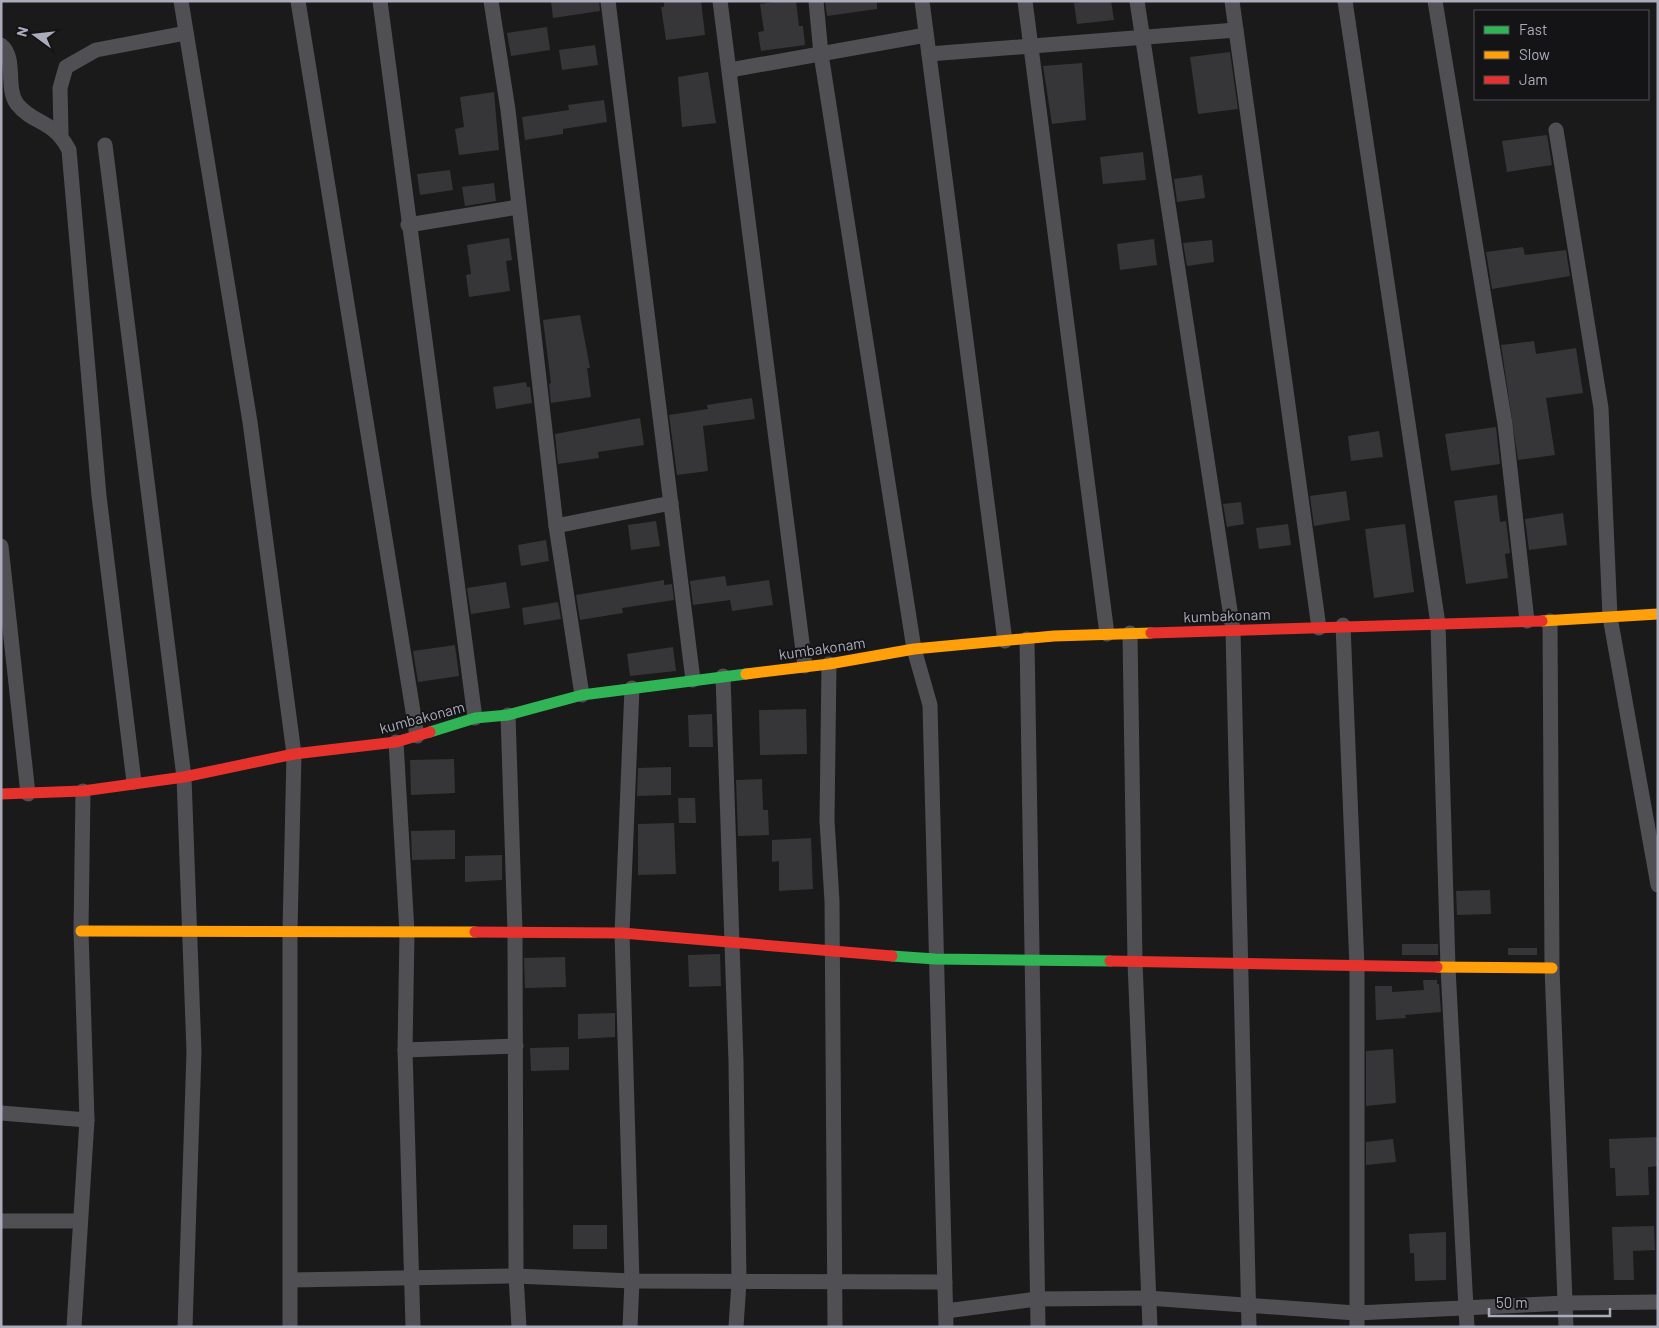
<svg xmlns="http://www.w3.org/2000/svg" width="1659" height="1328" font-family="Barlow,sans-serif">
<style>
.building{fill:#363638}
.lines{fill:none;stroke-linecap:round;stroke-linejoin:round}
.street{stroke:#504f54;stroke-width:15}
.fast{stroke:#30b455;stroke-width:11}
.slow{stroke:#ff9f0a;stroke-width:11}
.jam{stroke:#e5322d;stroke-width:11}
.labels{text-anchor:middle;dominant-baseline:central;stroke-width:4;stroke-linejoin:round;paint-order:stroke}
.street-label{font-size:15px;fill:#abacbb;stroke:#141416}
</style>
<rect width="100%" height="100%" fill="#1a1a1a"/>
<g class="building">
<polygon points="551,1 599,1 600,11 553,18"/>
<polygon points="664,1 701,1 705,35 666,40 661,7 664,7"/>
<polygon points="782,1 796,1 799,26 803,26 805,45 761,51 758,32 764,31 760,4"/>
<polygon points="825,1 877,1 877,9 827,16"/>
<polygon points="1092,1 1111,1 1114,20 1077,24 1074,3"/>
<polygon points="547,27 550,50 511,56 507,33"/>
<polygon points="595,45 598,65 562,70 559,50"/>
<polygon points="1230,52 1238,109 1198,114 1190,57"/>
<polygon points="1082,63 1086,120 1052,124 1043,66"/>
<polygon points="708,72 716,123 682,127 678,77"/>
<polygon points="494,92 499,150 459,155 455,129 464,127 460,97"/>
<polygon points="604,100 607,122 563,129 563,134 525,140 522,117 569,110 568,105"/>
<polygon points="1547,135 1552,165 1507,172 1502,141"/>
<polygon points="1143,152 1146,180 1103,184 1100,157"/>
<polygon points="450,170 453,190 420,195 417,174"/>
<polygon points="1202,175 1205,198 1177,202 1174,179"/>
<polygon points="494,183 496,201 465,206 462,187"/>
<polygon points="509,238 512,260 506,261 510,291 469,297 466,275 471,274 467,245"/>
<polygon points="1154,239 1157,265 1120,270 1117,244"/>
<polygon points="1212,240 1214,262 1187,266 1183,243"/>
<polygon points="1523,247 1525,255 1566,250 1570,276 1492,289 1486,252"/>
<polygon points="580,315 590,368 587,368 591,397 551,403 549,384 551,383 543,320"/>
<polygon points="1534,341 1536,354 1576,348 1583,393 1546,398 1555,455 1518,460 1501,345"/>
<polygon points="526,382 527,387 530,387 532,403 496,409 493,387"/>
<polygon points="752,398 755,419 703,426 708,471 677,475 669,415 708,409 707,405"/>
<polygon points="640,418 644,445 598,452 599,458 558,464 555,434"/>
<polygon points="1496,427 1500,464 1451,471 1445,434"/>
<polygon points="1379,431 1383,457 1351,461 1348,436"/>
<polygon points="1346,491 1350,520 1314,526 1310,496"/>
<polygon points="1497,495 1500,522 1506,521 1510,553 1505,554 1508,578 1466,584 1454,501"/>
<polygon points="1241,502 1244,524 1227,527 1223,504"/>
<polygon points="1563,513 1567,545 1529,550 1525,519"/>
<polygon points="656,521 660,546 631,550 628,525"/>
<polygon points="1288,524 1291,545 1259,549 1256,528"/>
<polygon points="1405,524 1414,592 1374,598 1365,529"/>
<polygon points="546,540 549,561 521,566 518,545"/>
<polygon points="725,576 727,586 769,580 773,605 732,611 730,600 693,605 690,581"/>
<polygon points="664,580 664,585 672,584 674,600 622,608 623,613 580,620 576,595"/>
<polygon points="506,582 510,608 471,614 467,588"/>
<polygon points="558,602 561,619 524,625 522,608"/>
<polygon points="455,645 459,676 418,682 413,651"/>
<polygon points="673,647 676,671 630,676 627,654"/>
<polygon points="806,709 807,754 760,755 759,710"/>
<polygon points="712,714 713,747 689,747 688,715"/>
<polygon points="454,759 455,793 411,795 410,760"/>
<polygon points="671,767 671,795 637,796 638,768"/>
<polygon points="762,779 763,810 768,810 769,835 738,836 736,780"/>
<polygon points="678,798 695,798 696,823 679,823"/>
<polygon points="674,823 676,874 638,875 638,824"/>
<polygon points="455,830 455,859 412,860 411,831"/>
<polygon points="811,838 813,889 779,891 779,861 772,862 772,840"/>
<polygon points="502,855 502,880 465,882 465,856"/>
<polygon points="1490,890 1491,914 1457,915 1456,891"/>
<rect x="1402" y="944" width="36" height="11"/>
<rect x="1508" y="948" width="29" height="7"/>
<polygon points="720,954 721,986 689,987 688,955"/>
<polygon points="565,957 566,987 525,988 524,958"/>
<polygon points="1423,980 1437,980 1437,984 1439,984 1441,1012 1405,1015 1406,1018 1376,1020 1375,986 1392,986 1392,992 1424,990"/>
<polygon points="615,1013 615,1037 578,1039 578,1014"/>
<polygon points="569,1047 569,1070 531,1071 530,1048"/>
<polygon points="1393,1049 1396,1103 1366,1106 1366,1051"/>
<polygon points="1658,1137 1658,1166 1648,1167 1649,1195 1616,1196 1615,1168 1610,1168 1609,1139"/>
<polygon points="1393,1139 1396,1162 1366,1165 1366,1142"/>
<rect x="573" y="1225" width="34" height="24"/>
<polygon points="1654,1226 1655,1250 1633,1251 1634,1280 1614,1280 1612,1227"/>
<polygon points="1446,1232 1446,1280 1415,1281 1414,1253 1410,1253 1409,1234"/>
</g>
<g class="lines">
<g class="street">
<polyline points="181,1 250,422 294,754 290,931 290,1327"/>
<polyline points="298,1 417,736"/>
<polyline points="380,1 475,718"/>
<polyline points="491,1 508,110 556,526 582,695"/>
<polyline points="608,1 693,680"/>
<polyline points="720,1 805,666"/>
<polyline points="816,1 821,54 914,649 930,705 946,1327"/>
<polyline points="922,1 1005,641"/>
<polyline points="1025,1 1107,634"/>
<polyline points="1137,1 1233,630 1249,1327"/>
<polyline points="1232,1 1319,628"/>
<polyline points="1345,1 1438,624 1448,968 1467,1327"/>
<polyline points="1435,1 1505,424 1527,621"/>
<path d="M 1,45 C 17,58 5,88 17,104 C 34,125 53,119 69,150 L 99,496 L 134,782"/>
<polyline points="929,54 1236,30"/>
<polyline points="730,70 926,35"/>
<polyline points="1556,130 1601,408 1610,617 1658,885"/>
<polyline points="61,134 60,88 66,67 96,50 186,33"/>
<polyline points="105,145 184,777 194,1052 185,1327"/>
<polyline points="408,225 518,207"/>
<polyline points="556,526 671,503"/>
<polyline points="1,546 28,794"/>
<polyline points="1550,621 1552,968 1566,1327"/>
<polyline points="1343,625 1357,967 1357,1327"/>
<polyline points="1130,633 1135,962 1150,1327"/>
<polyline points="1027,639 1038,1327"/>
<polyline points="829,664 827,821 832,901 835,1327"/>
<polyline points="723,676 736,1062 739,1282 736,1327"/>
<polyline points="508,715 515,931 516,1276 519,1327"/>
<polyline points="396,742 407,932 405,1050 413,1327"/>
<polyline points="405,1050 516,1046"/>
<polyline points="1,1113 87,1120"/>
<polyline points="1,1221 80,1221"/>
<polyline points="291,1280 516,1276 632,1281 945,1282"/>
<polyline points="946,1311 1037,1299 1148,1298 1356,1313 1566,1303 1658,1302"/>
<polyline points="74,1327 87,1120 81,931 83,791"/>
<polyline points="630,1327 632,1281 622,933 632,688"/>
</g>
<g class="fast">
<polyline points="430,732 475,718 508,715 582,695 746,674"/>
<polyline points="892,956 935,959 1110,961"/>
</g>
<g class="slow">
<polyline points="1542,621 1658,614"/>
<polyline points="746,674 829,664 914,649 1054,636 1151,633"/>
<polyline points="81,931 475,932"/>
<polyline points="1437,967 1552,968"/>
</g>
<g class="jam">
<polyline points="1151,633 1542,621"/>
<polyline points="1,794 83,791 184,777 294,754 396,742 430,732"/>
<polyline points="475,932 622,933 892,956"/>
<polyline points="1110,961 1437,967"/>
</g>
</g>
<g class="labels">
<g class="street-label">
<text transform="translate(1227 615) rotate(-2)">kumbakonam</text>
<text transform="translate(822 648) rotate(-8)">kumbakonam</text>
<text transform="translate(422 717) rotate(-15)">kumbakonam</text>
</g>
</g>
<rect width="1659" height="1328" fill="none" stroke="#abacbb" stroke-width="5"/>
<rect x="1474" y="10" width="175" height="90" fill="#141416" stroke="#505158"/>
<rect x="1484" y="26" width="25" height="8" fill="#30b455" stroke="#505158"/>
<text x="1519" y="35" font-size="15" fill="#abacbb">Fast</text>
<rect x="1484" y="51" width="25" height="8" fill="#ff9f0a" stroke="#505158"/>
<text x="1519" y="60" font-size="15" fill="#abacbb">Slow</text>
<rect x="1484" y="76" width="25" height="8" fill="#e5322d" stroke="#505158"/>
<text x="1519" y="85" font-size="15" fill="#abacbb">Jam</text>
<g transform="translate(35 35) rotate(285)" stroke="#141416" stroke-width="4" paint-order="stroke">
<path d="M0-4L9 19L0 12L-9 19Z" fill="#abacbb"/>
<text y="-8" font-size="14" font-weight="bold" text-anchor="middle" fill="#abacbb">N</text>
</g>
<path d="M1489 1308v8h121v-8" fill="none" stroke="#abacbb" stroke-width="2.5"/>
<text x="1496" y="1308" font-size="15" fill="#abacbb" stroke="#141416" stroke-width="4" paint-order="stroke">50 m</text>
</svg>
